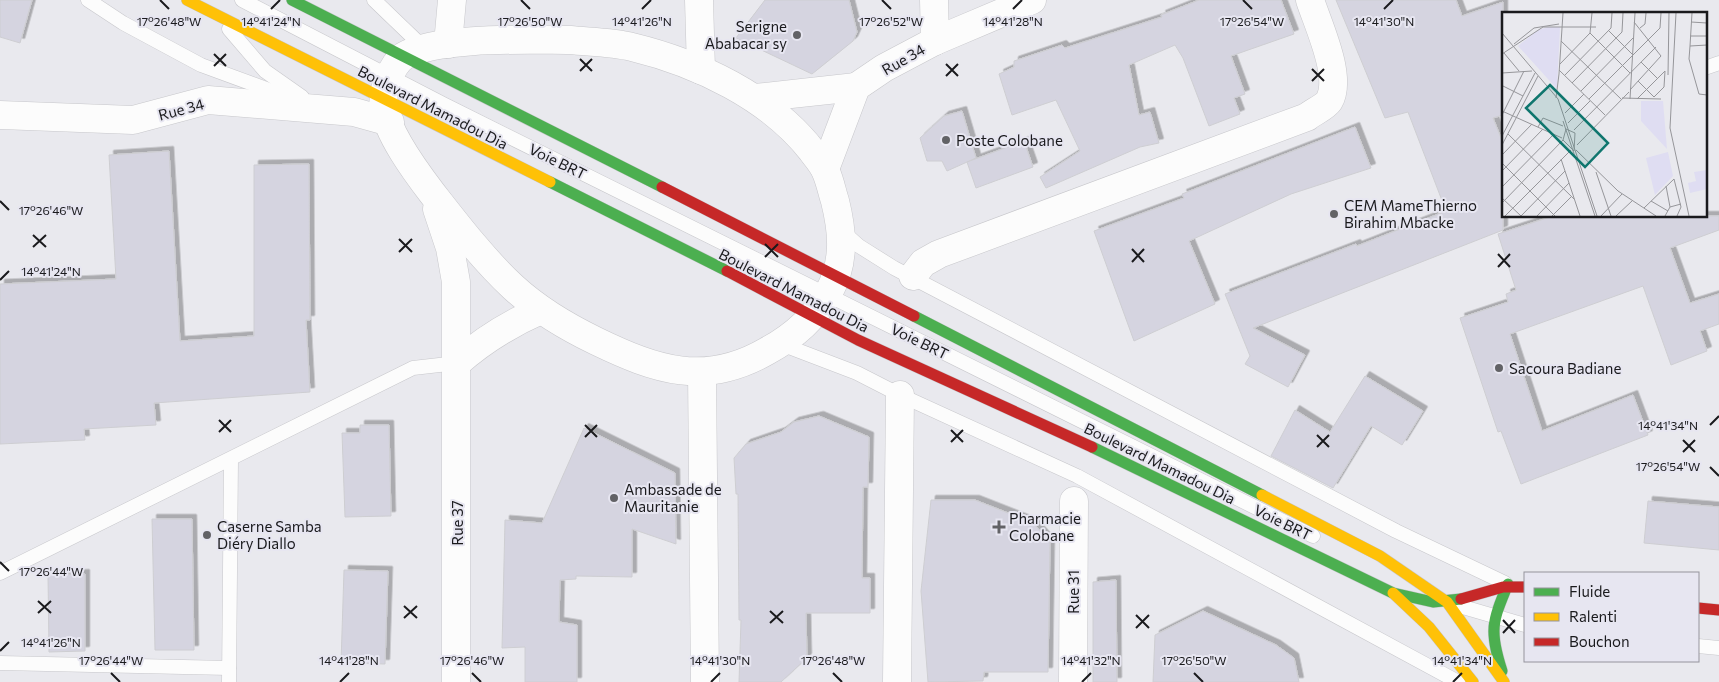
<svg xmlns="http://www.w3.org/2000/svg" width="1719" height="682" font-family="Commissioner,sans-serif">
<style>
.building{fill:#d5d4e0;stroke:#ceced2;filter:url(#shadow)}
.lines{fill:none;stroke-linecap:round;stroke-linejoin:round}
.lane-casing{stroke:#c7c7cb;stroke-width:15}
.street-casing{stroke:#c7c7cb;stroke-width:29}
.fast-casing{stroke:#c7c7cb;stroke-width:12}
.slow-casing{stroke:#c7c7cb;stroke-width:12}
.jam-casing{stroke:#c7c7cb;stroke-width:12}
.lane{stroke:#fcfcfc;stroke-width:14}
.street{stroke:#fcfcfc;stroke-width:28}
.fast{stroke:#4caf50;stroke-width:11}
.slow{stroke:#ffc107;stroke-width:11}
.jam{stroke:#c62828;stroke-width:11}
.ticks{fill:none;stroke:#1a1a1d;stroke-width:2}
.poi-dot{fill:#626266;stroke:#e7e6f1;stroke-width:2}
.labels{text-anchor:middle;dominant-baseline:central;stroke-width:4;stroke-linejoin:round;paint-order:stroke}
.poi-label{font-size:15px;fill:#1a1a1d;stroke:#e7e6f1;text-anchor:start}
.street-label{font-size:15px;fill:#1a1a1d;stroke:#e7e6f1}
.inset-road{fill:none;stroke:#96969a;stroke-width:1}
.view{fill:#0f766e;fill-opacity:0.15;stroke:#0f766e;stroke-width:2.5}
.inset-edge{fill:none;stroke:#1a1a1d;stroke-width:2.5}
.ticks-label{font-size:12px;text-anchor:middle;fill:#1a1a1d;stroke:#e7e6f1;stroke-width:4;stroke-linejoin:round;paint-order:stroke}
</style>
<defs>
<filter id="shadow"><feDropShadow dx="4.5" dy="-4.5" stdDeviation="0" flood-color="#0004"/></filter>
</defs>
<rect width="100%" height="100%" fill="#e9e9ee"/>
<g class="building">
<polygon points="0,0 32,0 20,43 0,37"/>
<polygon points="765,0 849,0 857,32 853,41 812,74 736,38"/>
<polygon points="1199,0 1281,0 1294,34 1231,56 1245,94 1234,98 1240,114 1209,126 1183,58 1175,45 1129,65 1139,115 1150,112 1159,143 1140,147 1046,188 1040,177 1080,151 1056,100 1012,115 999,74 1014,67 1014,61 1062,45 1065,48 1162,17 1161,15"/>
<polygon points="1336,0 1456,0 1462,16 1503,2 1503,115 1493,118 1503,143 1503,230 1253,328 1305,355 1288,387 1245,364 1250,356 1225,294 1356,244 1357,246 1446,211 1408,112 1385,118"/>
<polygon points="962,111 976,158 947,171 942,161 927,161 920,138 944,116"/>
<polygon points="1355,127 1371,168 1291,194 1189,241 1215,304 1134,341 1094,231 1184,198 1182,194"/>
<polygon points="1024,141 1033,167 976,188 967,162"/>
<polygon points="169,151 180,341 254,336 254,165 309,164 310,320 306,320 310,392 154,403 156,425 84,429 85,440 0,444 0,284 116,279 109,155"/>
<polygon points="1553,216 1719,216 1719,230 1670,248 1690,303 1719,294 1719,324 1700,331 1707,351 1671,365 1643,286 1510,334 1542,431 1633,395 1648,435 1521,484 1501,431 1498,432 1460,318 1508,302 1506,294 1516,290 1498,234"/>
<polygon points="1365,376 1423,411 1402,445 1371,426 1333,488 1271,456 1295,410 1330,432"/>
<polygon points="819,416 869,437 868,487 863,487 862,578 870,578 870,613 806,613 807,658 781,682 739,682 741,620 739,620 738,494 736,494 734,458 746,444 781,432 794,422"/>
<polygon points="360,425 389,425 391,516 345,517 342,433 360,433"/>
<polygon points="584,428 675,473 676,544 632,529 632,577 576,576 576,579 560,580 559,622 577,625 577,682 525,682 525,647 502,648 505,520 542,523"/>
<polygon points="931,500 975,500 1026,520 1035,525 1050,542 1048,672 984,672 983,681 928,682 921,591"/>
<polygon points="1648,501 1719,507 1719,550 1644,543"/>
<polygon points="152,519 192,519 194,650 155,650"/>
<polygon points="344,570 388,571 385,664 341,663"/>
<polygon points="85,574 85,651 49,652 48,575"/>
<polygon points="1116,580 1117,682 1093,682 1093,582"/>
<polygon points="1203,611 1276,645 1294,658 1299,682 1153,682 1155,635"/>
</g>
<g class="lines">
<defs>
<g id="lane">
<polyline points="88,0 123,23 201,65 291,98"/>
<polyline points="242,0 443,104 1313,536"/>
<polyline points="374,0 425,49"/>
<polyline points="229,29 265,71 302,97"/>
<polyline points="1705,68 1719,63"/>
<polyline points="841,230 859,246 894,268 1396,531 1505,583"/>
<polyline points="781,344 857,373 900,395 1077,476 1458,682"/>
<polyline points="0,573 413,368 457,363"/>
<polyline points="1456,605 1525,625"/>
<polyline points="1698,646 1719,648"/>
<polyline points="0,663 229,668"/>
<polyline points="229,682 231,459"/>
</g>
<g id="street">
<polyline points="699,0 701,70"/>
<polyline points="934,0 935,41"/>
<path d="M 570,40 C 590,42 613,42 632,47 C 698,63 770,97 812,151 C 817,158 823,164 826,172 C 830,181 832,192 835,201 C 843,233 845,262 829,292 C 815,318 793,337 767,351 C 705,387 656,370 596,341 C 567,327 538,310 513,287 C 483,259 457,225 432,193 C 416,172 387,133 384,107 C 381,92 392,64 404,56 C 437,36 530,40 570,40 Z"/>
<polyline points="448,44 452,0"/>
<polyline points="755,98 856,87"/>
<polyline points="0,115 133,120 208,100 354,112 390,122"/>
<polyline points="825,169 856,87 884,68 935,41 1032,0"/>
<polyline points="437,209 450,248 456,282 456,682"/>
<path d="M 913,276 L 923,263 L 939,254 L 1307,117 C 1313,112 1325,107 1329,101 C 1343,77 1318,25 1310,0"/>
<path d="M 457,363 C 483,340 509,324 541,310"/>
<polyline points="702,372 705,682"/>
<polyline points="897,682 900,395"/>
<polyline points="1073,682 1074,501"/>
</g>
<g id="fast">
<polyline points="292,0 662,187"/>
<polyline points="550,182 727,271"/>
<polyline points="914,316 1262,495"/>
<polyline points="1092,447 1393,593 1433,602 1461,599"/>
<path d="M 1502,671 C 1489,631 1492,622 1508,584"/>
</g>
<g id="slow">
<polyline points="187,0 550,182"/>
<polyline points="1262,495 1380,556 1447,602 1504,682"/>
<polyline points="1393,593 1429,627 1473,682"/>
</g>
<g id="jam">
<polyline points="662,187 914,316"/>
<polyline points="727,271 858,340 1092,447"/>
<polyline points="1461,599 1503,587 1525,587"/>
<polyline points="1698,608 1719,610"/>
</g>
</defs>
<use href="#lane" class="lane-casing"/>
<use href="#street" class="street-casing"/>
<use href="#fast" class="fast-casing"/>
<use href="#slow" class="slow-casing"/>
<use href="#jam" class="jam-casing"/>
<use href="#lane" class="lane"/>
<use href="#street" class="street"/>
<use href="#fast" class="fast"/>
<use href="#slow" class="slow"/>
<use href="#jam" class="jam"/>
</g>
<path class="ticks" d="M 160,0 L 169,9M 521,0 L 530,9M 882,0 L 891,9M 1243,0 L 1252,9M 271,9 L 280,0M 642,9 L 651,0M 1013,9 L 1022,0M 1384,9 L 1393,0M 214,54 L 226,66M 580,59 L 592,71M 946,64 L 958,76M 214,66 L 226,54M 1312,69 L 1324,81M 580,71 L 592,59M 946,76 L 958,64M 1312,81 L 1324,69M 0,201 L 9,210M 33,235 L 46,247M 399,239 L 412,252M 765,244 L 778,257M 33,247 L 46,235M 1132,249 L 1144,262M 399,252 L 412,239M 1498,254 L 1510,267M 765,257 L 778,244M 1132,262 L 1144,249M 1498,267 L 1510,254M 0,280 L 9,271M 219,420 L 231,432M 585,425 L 597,437M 1710,425 L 1719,416M 951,430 L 963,442M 219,432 L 231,420M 1317,435 L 1329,447M 585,437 L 597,425M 1683,440 L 1695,452M 951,442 L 963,430M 1317,447 L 1329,435M 1683,452 L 1695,440M 1710,467 L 1719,476M 0,562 L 9,571M 38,601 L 51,613M 404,606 L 417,618M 770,611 L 783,623M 38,613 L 51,601M 1136,615 L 1149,628M 404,618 L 417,606M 1503,620 L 1515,633M 770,623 L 783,611M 1136,628 L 1149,615M 1503,633 L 1515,620M 0,651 L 9,642M 111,673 L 120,682M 472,673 L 481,682M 833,673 L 842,682M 1194,673 L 1203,682M 340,682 L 349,673M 711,682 L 720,673M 1082,682 L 1091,673M 1453,682 L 1462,673"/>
<g class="poi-dot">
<circle cx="797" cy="35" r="5"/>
<circle cx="946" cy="140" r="5"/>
<circle cx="1334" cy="214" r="5"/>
<circle cx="1499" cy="368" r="5"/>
<circle cx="614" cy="498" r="5"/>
<path d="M996.5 519.5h5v5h5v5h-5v5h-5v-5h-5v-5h5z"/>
<circle cx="207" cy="535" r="5"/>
</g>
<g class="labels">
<g class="poi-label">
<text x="787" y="26" text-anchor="end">Serigne<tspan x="787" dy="17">Ababacar sy</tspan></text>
<text x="956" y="140">Poste Colobane</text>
<text x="1344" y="205">CEM MameThierno<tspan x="1344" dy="17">Birahim Mbacke</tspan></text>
<text x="1509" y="368">Sacoura Badiane</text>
<text x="624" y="489">Ambassade de<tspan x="624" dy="17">Mauritanie</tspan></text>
<text x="1009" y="518">Pharmacie<tspan x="1009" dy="17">Colobane</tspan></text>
<text x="217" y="526">Caserne Samba<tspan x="217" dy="17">Diéry Diallo</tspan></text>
</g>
<g class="street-label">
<text transform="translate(903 59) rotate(-30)">Rue 34</text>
<text transform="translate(433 107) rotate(27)">Boulevard Mamadou Dia</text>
<text transform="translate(181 109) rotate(-15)">Rue 34</text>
<text transform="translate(558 161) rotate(26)">Voie BRT</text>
<text transform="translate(794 290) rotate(27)">Boulevard Mamadou Dia</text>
<text transform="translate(920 341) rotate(26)">Voie BRT</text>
<text transform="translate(1160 463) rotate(26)">Boulevard Mamadou Dia</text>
<text transform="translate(1283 522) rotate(26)">Voie BRT</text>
<text transform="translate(457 523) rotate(-90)">Rue 37</text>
<text transform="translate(1073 592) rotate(-90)">Rue 31</text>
</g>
</g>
<g transform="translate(1502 12)">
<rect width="205" height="205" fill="#e9e9ee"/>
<path d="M 46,15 L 58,15 L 55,77 L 16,34 L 36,18 ZM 139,89 L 161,89 L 165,137 L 139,109 ZM 166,140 L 171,164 L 153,183 L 144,146 ZM 205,158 L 205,177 L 188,181 L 186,171 L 194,169 L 192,160 Z" fill="#dfddf2"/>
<path class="inset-road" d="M 90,1 L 88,21 L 128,61M 174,1 L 168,116 L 187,204M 189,10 L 205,11M 138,16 L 143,12 L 144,1M 107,19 L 130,42M 0,21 L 56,87 L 95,204M 188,24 L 205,24M 59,29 L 119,87M 12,32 L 32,16 L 57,12M 205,33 L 188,34 L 187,47 L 197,82 L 205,83M 188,34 L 190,1M 2,41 L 17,59M 0,42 L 41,15 L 94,15M 139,50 L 155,66M 0,51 L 0,77M 58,52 L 88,21M 57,58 L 103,103M 0,61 L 30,59M 57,62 L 61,1M 63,63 L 109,16 L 110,1M 166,63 L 167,1M 136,69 L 152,85M 70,71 L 120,20 L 121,1M 1,74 L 21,84M 128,78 L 159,44 L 132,10M 79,79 L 131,26M 152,85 L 162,75 L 163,59M 54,86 L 57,62M 120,86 L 159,87M 87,87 L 158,16 L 159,1M 128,87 L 133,1M 135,87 L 163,59M 0,99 L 60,126M 63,101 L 82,82M 0,103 L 22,59M 61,109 L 93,204M 66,111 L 88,89M 36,115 L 41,106 L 61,114M 64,117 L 73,121 L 72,139 L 61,128 ZM 72,118 L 154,35M 6,122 L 72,187M 0,124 L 33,61M 0,133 L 36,64M 75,133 L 127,80M 74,138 L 116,179 L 154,204M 0,143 L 30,112M 59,147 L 78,204M 0,151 L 53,204M 0,159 L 41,117M 94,160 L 109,204M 164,174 L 168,195M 0,175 L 52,122M 0,186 L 19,204M 149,189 L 166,199M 0,191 L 61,128M 142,196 L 172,167 L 179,195 L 175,204M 3,204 L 69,138M 19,204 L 63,159M 35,204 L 67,171M 50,204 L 69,185M 99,204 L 120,182M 114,204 L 130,189M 163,204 L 168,195 L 179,192"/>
<path class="view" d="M 48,73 L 106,131 L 83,155 L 24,96 Z"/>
<rect width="205" height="205" class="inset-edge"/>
</g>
<g class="ticks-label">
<text x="169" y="26">17°26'48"W</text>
<text x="271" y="26">14°41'24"N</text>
<text x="530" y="26">17°26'50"W</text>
<text x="642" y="26">14°41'26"N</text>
<text x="891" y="26">17°26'52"W</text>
<text x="1013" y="26">14°41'28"N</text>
<text x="1252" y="26">17°26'54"W</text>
<text x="1384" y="26">14°41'30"N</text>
<text x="51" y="215">17°26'46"W</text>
<text x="51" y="276">14°41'24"N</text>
<text x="1668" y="430">14°41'34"N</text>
<text x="1668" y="471">17°26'54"W</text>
<text x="51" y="576">17°26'44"W</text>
<text x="51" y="647">14°41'26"N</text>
<text x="1091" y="665">14°41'32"N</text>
<text x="111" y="665">17°26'44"W</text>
<text x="349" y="665">14°41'28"N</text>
<text x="472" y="665">17°26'46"W</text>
<text x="720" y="665">14°41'30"N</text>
<text x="833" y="665">17°26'48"W</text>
<text x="1194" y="665">17°26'50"W</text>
<text x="1462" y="665">14°41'34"N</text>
</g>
<rect x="1524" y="572" width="175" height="90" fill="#e7e6f1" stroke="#95949c"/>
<rect x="1534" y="588" width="25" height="8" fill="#4caf50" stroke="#95949c"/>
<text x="1569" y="597" font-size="15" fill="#1a1a1d">Fluide</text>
<rect x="1534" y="613" width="25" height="8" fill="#ffc107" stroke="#95949c"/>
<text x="1569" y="622" font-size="15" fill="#1a1a1d">Ralenti</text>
<rect x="1534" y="638" width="25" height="8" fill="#c62828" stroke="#95949c"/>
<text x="1569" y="647" font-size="15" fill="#1a1a1d">Bouchon</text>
</svg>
